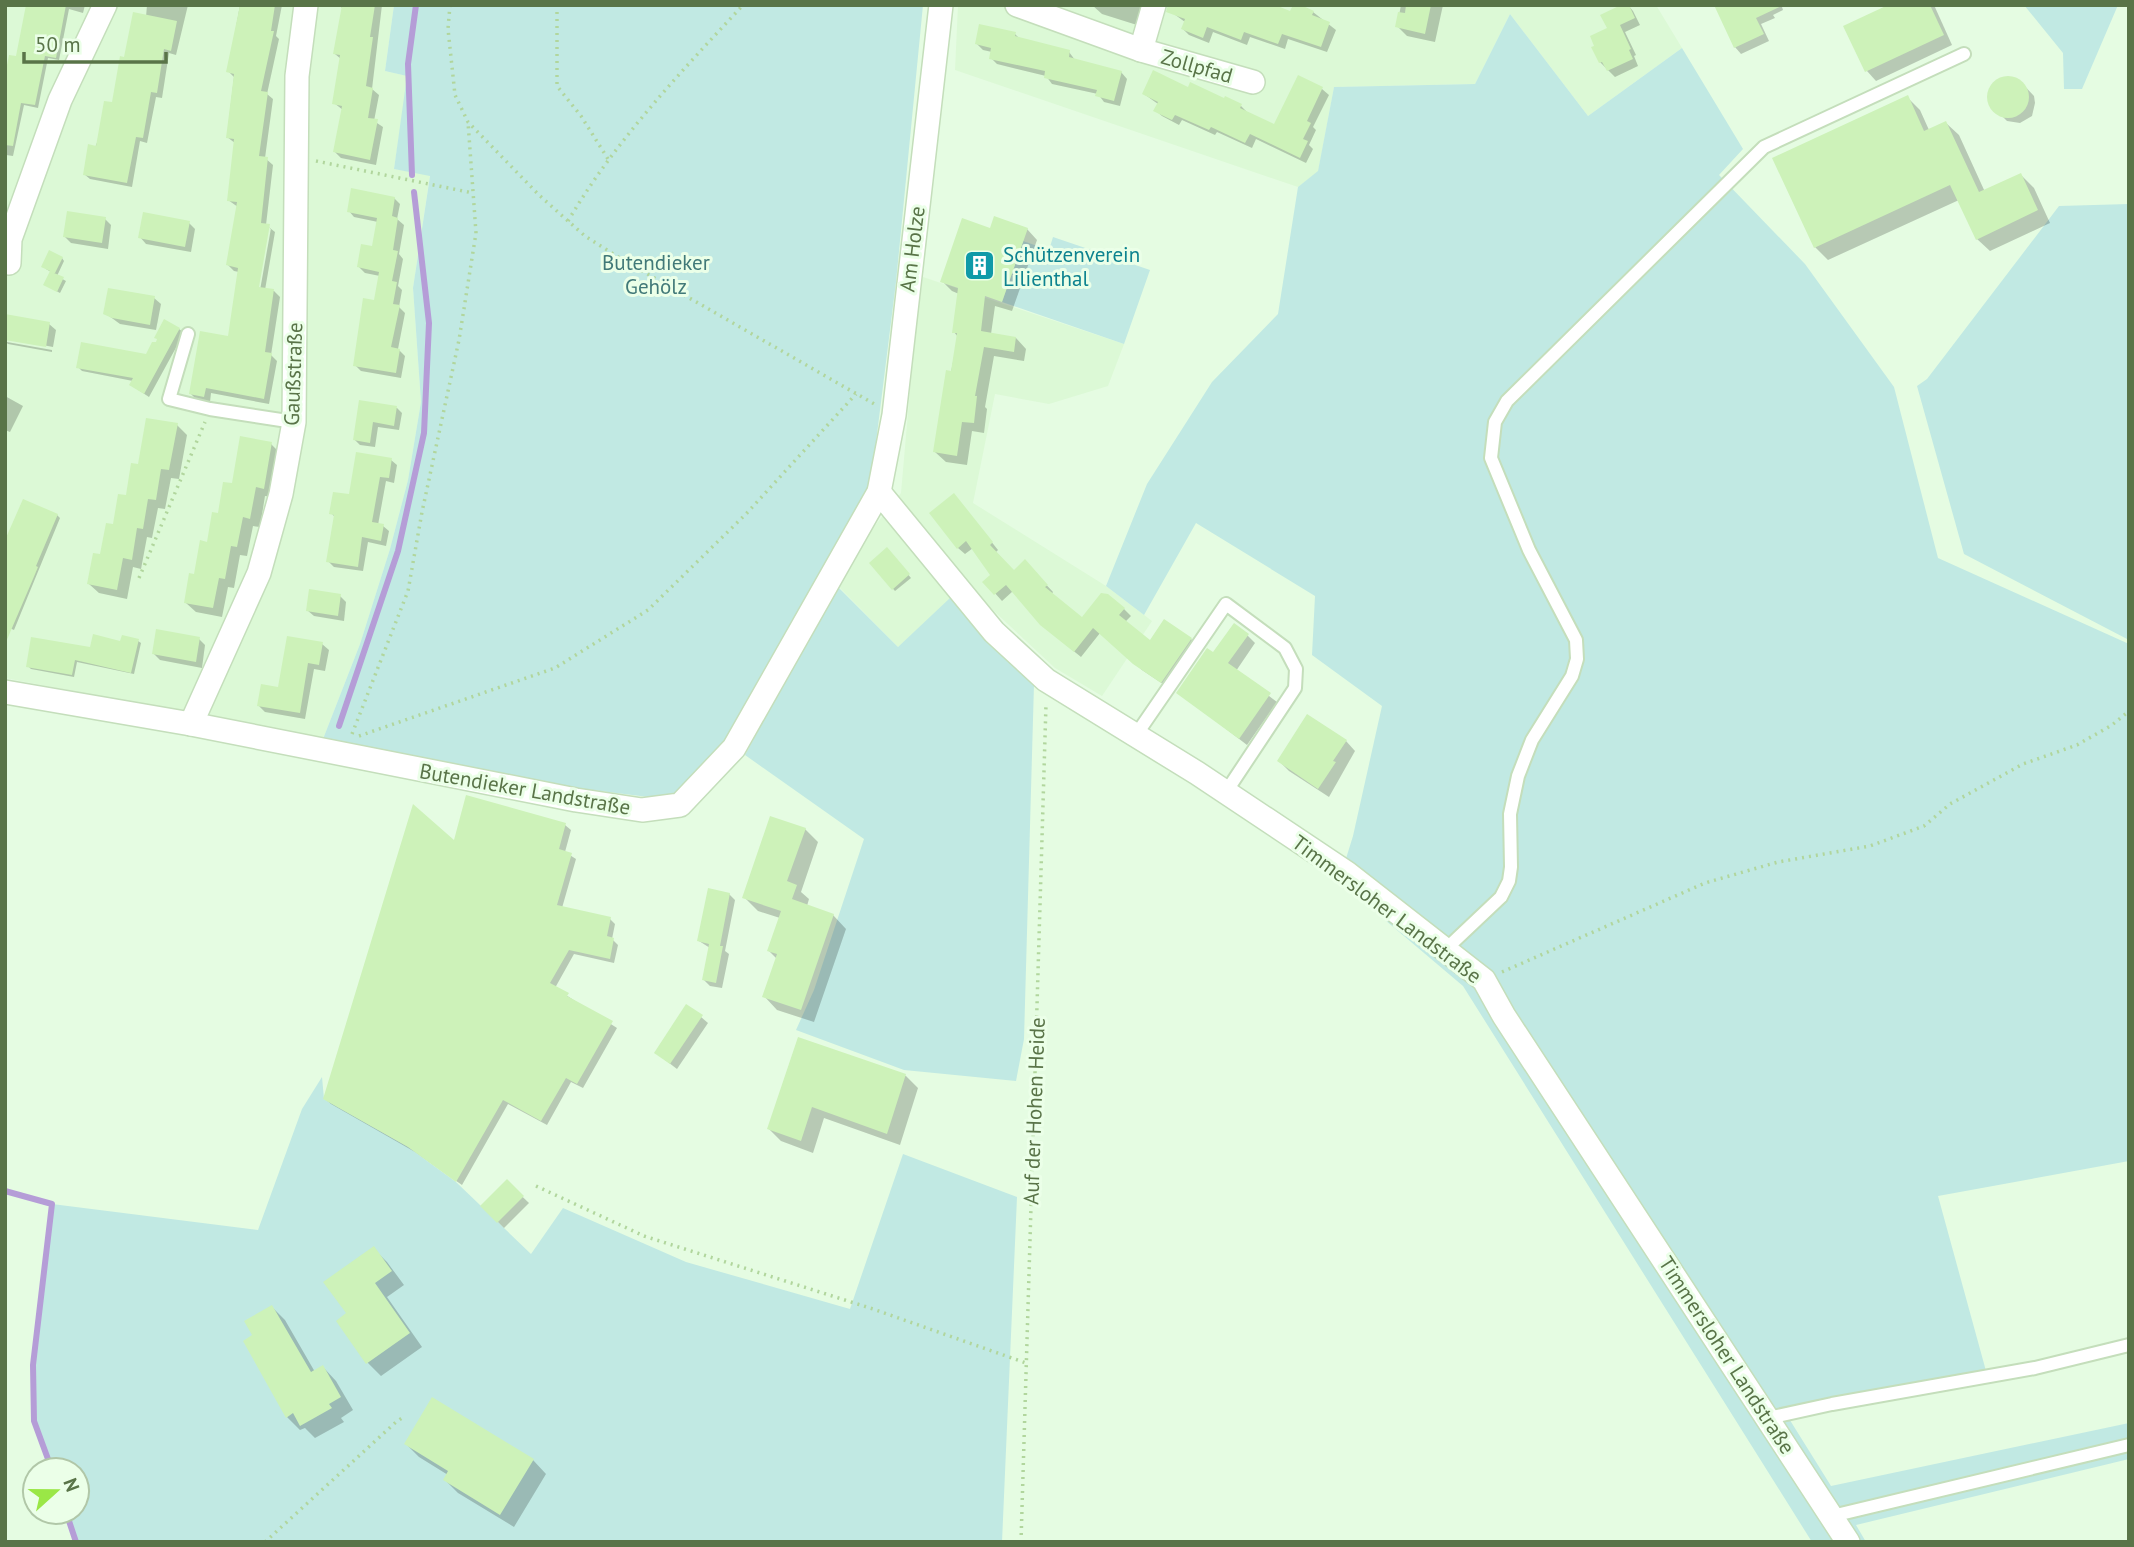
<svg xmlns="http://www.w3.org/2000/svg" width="2134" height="1547" font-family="'PT Sans',sans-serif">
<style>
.residential{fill:#dcf9d6}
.green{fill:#c1e9e3}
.shadow{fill:#0003;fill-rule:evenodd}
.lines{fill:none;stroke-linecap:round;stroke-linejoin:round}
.stream{stroke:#b59dd7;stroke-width:6}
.building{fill:#cdf2b9}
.lane-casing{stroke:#c4debb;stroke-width:16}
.street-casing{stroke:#c4debb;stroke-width:26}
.path{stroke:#b1d69d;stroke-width:3.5;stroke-dasharray:2 5;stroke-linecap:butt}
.lane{stroke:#fff;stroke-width:12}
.street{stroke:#fff;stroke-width:23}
.labels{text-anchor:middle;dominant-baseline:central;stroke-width:6;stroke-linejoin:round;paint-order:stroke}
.street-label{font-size:21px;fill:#597448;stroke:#ebffe8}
.culture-label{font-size:21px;fill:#0d838f;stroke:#ebffe8;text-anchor:start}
.park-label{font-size:21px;fill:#417978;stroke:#ebffe8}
</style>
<rect width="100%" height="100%" fill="#e5fce2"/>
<g class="residential">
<polygon points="5,5 394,5 385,71 408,76 394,169 430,175 413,288 421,402 408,480 390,549 360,644 323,739 5,678"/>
<polygon points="958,5 1656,5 1682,48 1588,116 1510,14 1475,84 1334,87 1318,172 1298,187 955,70"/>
<polygon points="923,277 1124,344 1108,386 1049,404 995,394 973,503 1106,586 1152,621 1102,696 1055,668 966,585 898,647 838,586 857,548 901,493 914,344"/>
</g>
<g class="green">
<polygon points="394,5 923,5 896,282 871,482 826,567 725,741 672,800 513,780 323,739 360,644 390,549 408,480 421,402 413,288 430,176 394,169 407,76 385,71"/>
<polygon points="2024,5 2118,5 2082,89 2064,89 2063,53"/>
<polygon points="1510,14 1588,116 1682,48 1743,149 1719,175 1805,264 1894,387 1938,558 2129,644 2129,1161 1938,1196 1986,1371 1783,1409 1831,1486 2129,1423 2129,1459 1856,1525 1866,1542 1812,1542 1463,986 1339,881 1353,836 1382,706 1312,655 1315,596 1196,523 1144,615 1106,586 1147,484 1212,382 1278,314 1298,187 1318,171 1334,87 1475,84"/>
<polygon points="2129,204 2129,640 1964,554 1917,386 1927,379 2059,206"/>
<polygon points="1053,237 1150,270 1124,344 1002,302 1023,241 1049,250"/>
<polygon points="837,586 898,647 950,598 1034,684 1024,1039 1016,1081 904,1070 796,1030 814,990 864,839 745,755"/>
<polygon points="322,1077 324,1099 408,1147 456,1182 531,1254 563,1208 686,1262 850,1309 903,1154 1017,1197 1002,1542 76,1542 66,1512 77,1512 77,1470 52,1470 34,1421 33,1365 52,1204 258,1230 302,1109"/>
</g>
<g class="shadow">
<polygon points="43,5 85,5 83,13 69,9 59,60 48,58 38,108 24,105 13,156 6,155 5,161 5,77 18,58"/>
<polygon points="147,5 188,5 176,55 169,53 162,98 156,97 147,143 140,141 132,187 90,179 84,174 113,104 126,59 146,17"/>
<path d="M 240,5 L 282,5 L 276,36 L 279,39 L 267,94 L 273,99 L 265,158 L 273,165 L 266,225 L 275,232 L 265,290 L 274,291 L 280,297 L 271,355 L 277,361 L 269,404 L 211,393 L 210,402 L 197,400 L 191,394 L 229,338 L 239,272 L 234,271 L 228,265 L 238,207 L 228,200 L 235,143 L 227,137 L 234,77 L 228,71 ZM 267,228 L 271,228 L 259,296 L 255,295 Z"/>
<polygon points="339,5 382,5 372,89 379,95 374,121 383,127 376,165 341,158 335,152 343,110 334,103 341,59 335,54 343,9"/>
<polygon points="1092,5 1144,5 1137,25 1102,14"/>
<polygon points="1401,5 1443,5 1435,42 1407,36 1397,26"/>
<polygon points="1628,5 1633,11 1640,25 1625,32 1636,55 1634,56 1638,66 1615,77 1600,62"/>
<polygon points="1722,5 1785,5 1782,7 1783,10 1773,15 1775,18 1761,24 1769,41 1741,54 1735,47"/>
<polygon points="1892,5 1934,5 1952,45 1876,81 1867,71"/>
<polygon points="1313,12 1336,30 1327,52 1288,39 1285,49 1250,37 1247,45 1213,32 1209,43 1189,35 1183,29 1185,22 1174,14"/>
<polygon points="1015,34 1020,39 1069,52 1075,60 1121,72 1127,79 1120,106 1104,102 1098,94 1052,84 1046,76 997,64 991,58 992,52 983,50 977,44"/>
<polygon points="1299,77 1322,89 1329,95 1313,127 1316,130 1309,145 1313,149 1306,163 1256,139 1252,148 1217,132 1215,135 1182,120 1179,125 1162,116 1155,110 1158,104 1144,94 1189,89 1241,106 1247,112 1275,127"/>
<polygon points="2004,77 2018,79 2034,96 2035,103 2032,116 2020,123 2007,121 1990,104 1989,98 1993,85"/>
<polygon points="1907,97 1920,110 1929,130 1946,123 1959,135 1985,192 2021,175 2034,188 2050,223 1990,251 1977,239 1959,200 1828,260 1815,247"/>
<polygon points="394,198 400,204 397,219 404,225 399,254 403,259 398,286 402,290 399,307 405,313 398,349 405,356 401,378 361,371 355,365 375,302 380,276 365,273 359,267 373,248 378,222 354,217 349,211"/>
<polygon points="105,219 111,225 108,249 71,243 65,237"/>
<polygon points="189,223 195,229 191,252 146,244 140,237"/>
<polygon points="1027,229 1037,240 1012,311 995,306 991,334 1016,338 1026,349 1024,361 994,356 985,407 987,409 984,433 972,431 967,465 946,462 935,452 958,337 954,332 959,294 952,291 942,281 991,231"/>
<polygon points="62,258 64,261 57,276 66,281 60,293 45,285 51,272 46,269"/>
<polygon points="154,298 161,304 156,330 120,324 105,313"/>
<polygon points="5,321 49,324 56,330 53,347 7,338 7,342 52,350 52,352 8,344 5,341"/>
<polygon points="179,329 184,333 149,397 131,385 133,381 82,371 78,367 147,356"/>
<polygon points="5,396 23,406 10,432 5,430"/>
<polygon points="361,402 397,408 402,413 399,430 378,427 375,447 360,445 354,439"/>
<polygon points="177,425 187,435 179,479 171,478 165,509 158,508 152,538 147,537 141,569 133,567 127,599 99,593 89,584 140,466"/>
<polygon points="271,444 281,454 273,497 265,496 260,527 253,526 247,556 240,555 234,588 228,587 222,617 196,612 186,603 219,515"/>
<polygon points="391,460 397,465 394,483 386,481 378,525 383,526 389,531 386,546 368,542 363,571 334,567 328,561 335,517 331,513"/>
<polygon points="954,495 998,550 996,552 1014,572 1025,562 1053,592 1051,595 1082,620 1124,609 1131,616 1125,622 1150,642 1191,639 1198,646 1169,688 1142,670 1100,633 1081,657 1049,631 1013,591 1002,601 985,582 992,575 973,548 965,554 958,548"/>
<polygon points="57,515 60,518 14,630 5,626 5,535 9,536"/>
<polygon points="887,550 911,578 895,591 871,564"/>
<polygon points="340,596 346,602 344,621 314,616 307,610"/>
<polygon points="1247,635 1255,643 1236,671 1277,702 1247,745 1178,692 1214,655"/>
<polygon points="199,639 205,645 202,668 160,660 154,654"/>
<polygon points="138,641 141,643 134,674 77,662 74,677 31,669 28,666 91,649"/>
<polygon points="322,644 329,650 325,671 314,669 305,719 265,712 259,706 280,689"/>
<polygon points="1346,741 1355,751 1329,797 1289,771 1279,761"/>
<polygon points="565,825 571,830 565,852 576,859 562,908 610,919 615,924 612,939 618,945 614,963 574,954 555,988 617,1028 583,1088 571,1082 547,1125 508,1104 462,1185 415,1152 331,1104 325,1099 455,843"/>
<polygon points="805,829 818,842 801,892 809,899 807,906 833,915 846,929 814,1022 777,1010 764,996 777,959 769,951 780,918 758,911 744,897"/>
<polygon points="729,894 735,900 725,951 729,954 722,988 710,986 704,980 710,948 699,941"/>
<polygon points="701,1017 708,1023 677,1069 656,1053"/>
<polygon points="799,1039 906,1076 918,1088 900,1145 824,1118 813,1153 781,1141 769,1129"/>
<polygon points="507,1182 529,1203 504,1228 482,1206"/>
<polygon points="373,1248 387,1262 404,1285 387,1297 422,1347 381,1376 368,1363 348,1314"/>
<polygon points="272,1307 285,1320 315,1372 323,1367 336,1381 353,1410 341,1418 344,1422 315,1438 305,1428 300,1430 287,1417 254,1336"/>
<polygon points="406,1444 533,1460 546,1474 514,1527 458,1493 445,1480 448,1475 419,1457"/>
</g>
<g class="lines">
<g class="stream">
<polyline points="412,175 408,64 416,5"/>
<polyline points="339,726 398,551 424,433 429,323 414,192"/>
<polyline points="5,1191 52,1204 33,1365 34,1421 52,1470"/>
<polyline points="66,1512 76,1542"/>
</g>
</g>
<g class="building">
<polygon points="26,5 66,5 56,58 45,56 35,105 21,103 13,146 5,145 5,75 9,55 16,56"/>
<polygon points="240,5 275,5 271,31 274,31 261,91 268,92 259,156 268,157 261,223 270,224 259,287 274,289 265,352 272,353 264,399 206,388 204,397 189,394 200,331 228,336 238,268 226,265 237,202 227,201 234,139 226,138 234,74 226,72"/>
<polygon points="342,5 375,5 370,37 373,37 366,86 373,88 368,118 378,119 370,160 333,152 342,106 332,104 340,55 333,54"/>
<polygon points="1168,5 1275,5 1290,11 1293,5 1301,5 1314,11 1312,15 1330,22 1321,47 1282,34 1278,44 1244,32 1241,40 1207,27 1203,38 1181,29 1185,19 1166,12"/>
<polygon points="1406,5 1431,5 1425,34 1395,27 1398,12 1405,13"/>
<polygon points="1621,5 1629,5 1635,18 1620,25 1631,49 1629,50 1633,59 1607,71 1602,62 1599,63 1591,47 1594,46 1590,36 1607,28 1600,15"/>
<polygon points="1714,5 1784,5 1756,18 1764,34 1734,48"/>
<polygon points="1888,5 1930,5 1944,35 1865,72 1843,26"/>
<polygon points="133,12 177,21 171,51 164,49 157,93 151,92 143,138 136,137 127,183 83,175 88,144 96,146 104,101 112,102 120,56 124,57"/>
<polygon points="979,24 1016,32 1015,36 1070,50 1069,57 1122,71 1114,101 1095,96 1097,90 1044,78 1045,71 989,59 991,48 975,44"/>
<polygon points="1153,70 1188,87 1190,82 1224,98 1225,96 1242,104 1240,108 1274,124 1298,75 1323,87 1307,121 1311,123 1303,139 1308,141 1300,158 1250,134 1245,143 1211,127 1209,130 1175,115 1172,120 1153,111 1158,102 1142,94"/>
<circle cx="2008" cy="97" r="21"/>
<polygon points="1908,95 1924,131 1946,121 1979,192 2021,173 2038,210 1976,240 1950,185 1814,248 1772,158"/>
<polygon points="351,188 395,197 392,216 398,218 393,250 398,251 392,281 397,282 393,304 400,305 391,347 400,349 396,373 353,366 363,298 374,300 379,272 357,267 361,244 372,246 377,218 347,212"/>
<polygon points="67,211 106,217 102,243 63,237"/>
<polygon points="143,212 190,221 185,247 138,238"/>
<polygon points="994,216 1028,228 1002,302 985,296 981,331 1016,337 1014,352 984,347 975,396 977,396 974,423 962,422 957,456 933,452 946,370 951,371 957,333 952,333 958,288 940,282 962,218 990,228"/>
<polygon points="49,250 63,257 55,273 54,273 64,277 57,292 43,285 50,271 41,267"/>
<polygon points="108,288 155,296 150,325 112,318 103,314"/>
<polygon points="5,314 50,322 46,347 5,340"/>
<polygon points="164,319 180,328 144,394 129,385 133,378 76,368 81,342 146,354 152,342 156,342 157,339 154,338"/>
<polygon points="359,400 397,406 394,426 373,422 370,443 353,440"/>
<polygon points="146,418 178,423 169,470 161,469 156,500 148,499 143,529 137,528 132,560 123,558 117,590 87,584 93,553 100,554 106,523 113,524 118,494 126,495 131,463 138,464"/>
<polygon points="240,436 272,442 264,489 256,487 250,519 243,517 237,547 231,546 225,579 219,578 213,608 184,603 189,573 194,574 200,540 207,542 212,512 218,513 223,482 232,483"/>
<polygon points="356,452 392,458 389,478 380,477 372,522 384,524 381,541 362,537 358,567 326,562 334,515 329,514 333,492 349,494"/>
<polygon points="954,493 993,542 990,545 1014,570 1025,559 1048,585 1045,587 1082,617 1101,593 1108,594 1125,608 1119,615 1150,640 1164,619 1192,638 1161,683 1133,664 1093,628 1074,652 1040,625 1006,585 994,595 982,582 990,575 966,541 957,549 929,513"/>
<polygon points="23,499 58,514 36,566 38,567 33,579 6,642 5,540"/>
<polygon points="887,547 910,574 892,590 869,563"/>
<polygon points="309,589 341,594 338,616 306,611"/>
<polygon points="1234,623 1249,634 1228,663 1271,693 1239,739 1176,693 1207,648 1213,652"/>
<polygon points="156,629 200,637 196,662 152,654"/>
<polygon points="93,634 120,641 122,635 139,639 131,673 75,660 72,675 26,667 31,637 90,647"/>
<polygon points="287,636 323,642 319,665 308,663 300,713 257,706 261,684 278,687"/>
<polygon points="1307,714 1347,740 1333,761 1336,762 1318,789 1277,761"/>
<polygon points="466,795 566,823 559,849 572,853 557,905 611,917 607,936 614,938 610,959 569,950 550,983 569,993 567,996 613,1021 577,1084 566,1078 541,1121 503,1100 456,1182 408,1147 323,1099 413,804 454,840"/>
<polygon points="770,816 806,828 787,881 797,885 792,899 834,914 801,1010 762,997 777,954 767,951 781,911 742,898"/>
<polygon points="708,888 730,893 720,946 723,946 716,983 702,980 709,944 697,941"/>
<polygon points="686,1004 703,1015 670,1064 654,1053"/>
<polygon points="798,1037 906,1074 887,1134 812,1107 801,1141 767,1129"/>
<polygon points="507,1179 524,1196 497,1223 480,1206"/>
<polygon points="374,1246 392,1271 375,1283 410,1333 366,1364 336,1321 346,1313 323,1282"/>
<polygon points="272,1305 311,1372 323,1365 341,1397 329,1404 332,1408 300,1426 293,1413 286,1418 243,1341 252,1335 244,1321"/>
<polygon points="432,1397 534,1459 500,1515 443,1480 448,1471 404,1444"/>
</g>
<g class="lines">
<defs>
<g id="lane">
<polyline points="188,334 169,399 210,409 294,422"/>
<polyline points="1136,735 1226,604 1285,648 1296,669 1295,688 1226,792"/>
<polyline points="1446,949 1501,897 1509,881 1511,867 1510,814 1518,776 1532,740 1572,676 1577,659 1576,640 1529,550 1491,458 1495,422 1507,401 1764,147 1964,54"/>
<polyline points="1768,1418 1832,1404 2035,1368 2129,1345"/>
<polyline points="1832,1516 2129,1445"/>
</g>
<g id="street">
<polyline points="1017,5 1141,50 1253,82"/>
<polyline points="1141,50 1154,5"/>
<polyline points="9,263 10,239 60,100 105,5"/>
<polyline points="879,492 994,632 1046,680 1197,773 1347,873 1484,980 1504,1016 1848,1542"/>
<polyline points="5,692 191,724 576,800 642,810 680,805 734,748 879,492 894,415 941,5"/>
<polyline points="191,724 259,573 281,494 294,422 297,76 306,5"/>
</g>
</defs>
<use href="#lane" class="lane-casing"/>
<use href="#street" class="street-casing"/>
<g class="path">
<polyline points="450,5 448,29 455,95 468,122 539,195 568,221 585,236 623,260 876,405"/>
<polyline points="557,5 557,86 581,116 608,159"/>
<polyline points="316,161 473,193"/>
<path d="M 568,221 C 615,141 680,73 743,5"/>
<polyline points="139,578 205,422"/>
<polyline points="352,734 408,591 422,512 459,340 476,233 468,122"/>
<polyline points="359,736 555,668 648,610 746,514 856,394"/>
<polyline points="1502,972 1705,883 1778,862 1870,846 1924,826 1950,804 2023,764 2077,745 2112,725 2129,711"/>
<polyline points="536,1186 644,1236 873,1309 1026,1363"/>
<polyline points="265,1542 396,1422 405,1416"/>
<polyline points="1021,1542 1046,704"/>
</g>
<use href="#lane" class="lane"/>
<use href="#street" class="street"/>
</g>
<defs>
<symbol id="building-square" viewBox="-11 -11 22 22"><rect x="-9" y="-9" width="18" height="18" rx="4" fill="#0f9aa8" stroke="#ebffe8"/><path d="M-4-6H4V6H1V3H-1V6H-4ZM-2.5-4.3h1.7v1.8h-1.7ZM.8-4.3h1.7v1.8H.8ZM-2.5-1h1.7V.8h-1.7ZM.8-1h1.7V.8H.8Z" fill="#fff"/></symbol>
</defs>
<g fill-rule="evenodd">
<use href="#building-square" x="962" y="248" width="35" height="35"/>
</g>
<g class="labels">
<g class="street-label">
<text transform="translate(1197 66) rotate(16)">Zollpfad</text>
<text transform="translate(912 249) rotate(-83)">Am Holze</text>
<text transform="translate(293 374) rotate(-88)">Gaußstraße</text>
<text transform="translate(525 789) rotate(10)">Butendieker Landstraße</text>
<text transform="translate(1387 909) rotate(37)">Timmersloher Landstraße</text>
<text transform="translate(1034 1111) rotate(-88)">Auf der Hohen Heide</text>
<text transform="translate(1727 1355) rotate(57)">Timmersloher Landstraße</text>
</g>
<g class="culture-label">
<text x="1003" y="254">Schützenverein<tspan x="1003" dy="24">Lilienthal</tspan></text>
</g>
<g class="park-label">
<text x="656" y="262">Butendieker<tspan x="656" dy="24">Gehölz</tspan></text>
</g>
</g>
<rect width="2134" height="1547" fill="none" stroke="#597448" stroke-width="14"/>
<g transform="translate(56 1491) rotate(69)"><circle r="33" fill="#ebffe8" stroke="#b1c7a8" stroke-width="2"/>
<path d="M0-5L12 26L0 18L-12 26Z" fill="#9ae746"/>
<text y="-10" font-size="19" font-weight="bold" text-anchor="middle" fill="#597448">N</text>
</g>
<path d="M24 52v10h142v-10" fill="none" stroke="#597448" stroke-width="3.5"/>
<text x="35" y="52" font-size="21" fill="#597448" stroke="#ebffe8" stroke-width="5" paint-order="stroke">50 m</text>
</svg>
